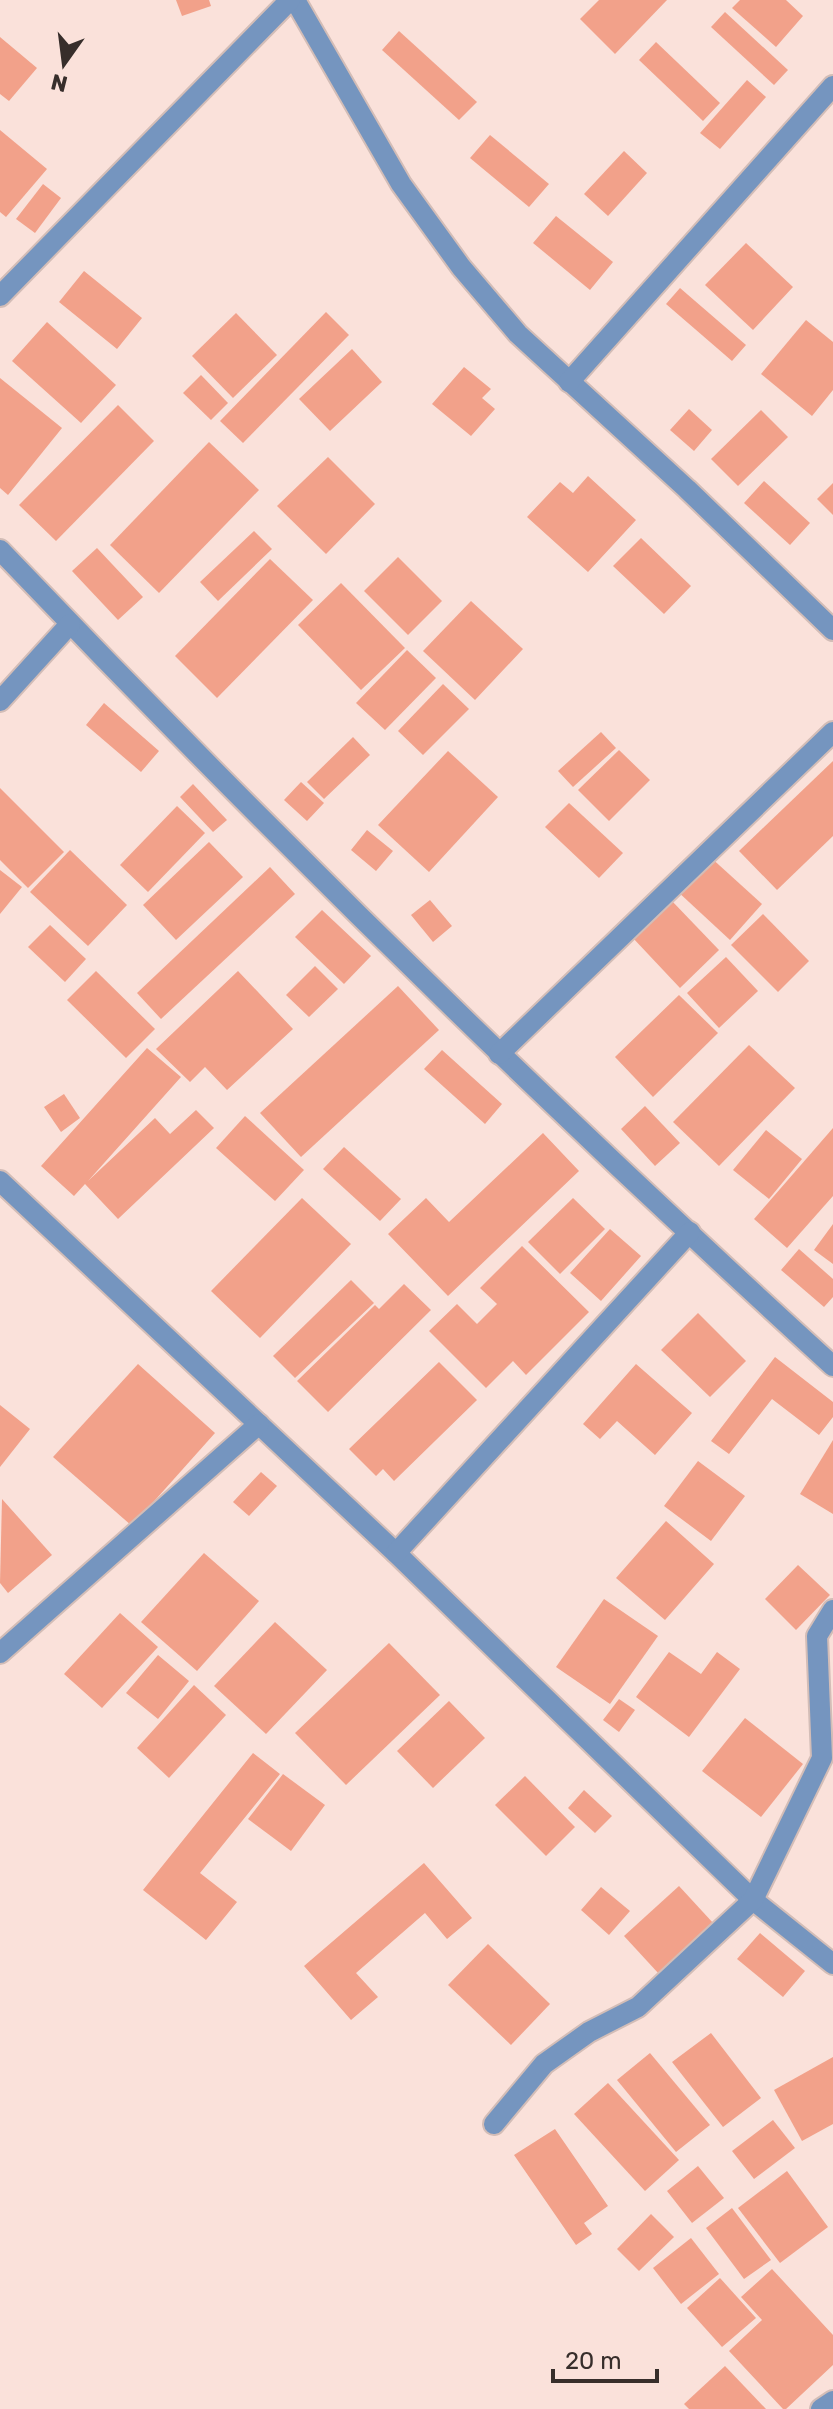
<svg xmlns="http://www.w3.org/2000/svg" width="833" height="2409" font-family="Rubik,sans-serif">
<style>
.building{fill:#f2a18a}
.lines{fill:none;stroke-linecap:round;stroke-linejoin:round}
.minor-casing{stroke:#d3bdb7;stroke-width:24}
.minor{stroke:#7595bf;stroke-width:20}
</style>
<rect width="100%" height="100%" fill="#fae1da"/>
<g class="building">
<polygon points="176,0 209,0 211,6 182,16"/>
<polygon points="599,0 667,0 615,54 580,19"/>
<polygon points="740,0 786,0 803,16 776,47 732,8"/>
<polygon points="725,12 788,70 774,85 711,27"/>
<polygon points="399,31 477,102 459,120 382,50"/>
<polygon points="0,37 37,68 9,101 0,94"/>
<polygon points="656,42 720,103 703,121 639,60"/>
<polygon points="747,80 766,97 720,149 700,133"/>
<polygon points="0,130 47,169 6,217 0,212"/>
<polygon points="490,135 549,184 529,207 470,158"/>
<polygon points="624,151 647,173 608,216 584,194"/>
<polygon points="43,184 61,198 35,233 16,219"/>
<polygon points="556,216 613,262 590,290 533,243"/>
<polygon points="746,243 793,287 753,330 705,285"/>
<polygon points="84,271 142,318 117,349 59,302"/>
<polygon points="680,288 746,345 732,361 666,304"/>
<polygon points="326,312 349,335 243,443 220,421"/>
<polygon points="236,313 277,355 233,398 192,356"/>
<polygon points="806,320 833,342 833,390 812,416 761,374"/>
<polygon points="47,322 116,385 81,423 12,361"/>
<polygon points="352,349 382,382 330,431 299,399"/>
<polygon points="464,367 491,389 482,398 495,409 471,436 432,404"/>
<polygon points="201,375 228,403 211,420 183,393"/>
<polygon points="0,378 62,428 8,495 0,488"/>
<polygon points="118,405 154,441 56,541 19,505"/>
<polygon points="689,409 712,430 694,451 670,430"/>
<polygon points="761,410 788,437 738,486 711,459"/>
<polygon points="209,442 259,490 159,593 110,545"/>
<polygon points="328,457 375,504 326,554 277,506"/>
<polygon points="588,476 636,520 588,572 527,517 560,482 573,493"/>
<polygon points="764,481 810,523 790,545 744,503"/>
<polygon points="833,483 833,515 817,499"/>
<polygon points="254,531 272,549 218,601 200,582"/>
<polygon points="641,538 691,586 664,614 613,566"/>
<polygon points="97,548 143,597 118,620 72,571"/>
<polygon points="398,557 442,601 408,635 364,591"/>
<polygon points="270,559 313,600 217,698 175,656"/>
<polygon points="341,583 405,648 361,690 298,625"/>
<polygon points="471,601 523,649 475,700 423,651"/>
<polygon points="407,650 436,678 385,730 356,703"/>
<polygon points="443,684 469,709 423,755 398,731"/>
<polygon points="104,703 159,751 141,772 86,725"/>
<polygon points="601,732 616,748 573,787 558,771"/>
<polygon points="353,737 370,755 324,799 307,782"/>
<polygon points="619,750 650,780 609,821 578,790"/>
<polygon points="448,751 498,797 429,872 378,825"/>
<polygon points="833,761 833,836 777,890 739,851"/>
<polygon points="301,782 324,803 307,821 284,800"/>
<polygon points="193,784 227,820 213,832 180,797"/>
<polygon points="0,788 64,852 28,888 0,860"/>
<polygon points="569,803 623,853 599,878 545,827"/>
<polygon points="177,806 205,833 148,892 120,865"/>
<polygon points="367,830 393,851 376,871 351,850"/>
<polygon points="209,842 243,877 176,940 143,905"/>
<polygon points="70,850 127,905 88,946 30,892"/>
<polygon points="708,855 762,904 730,940 676,890"/>
<polygon points="270,867 295,894 161,1019 137,993"/>
<polygon points="0,870 22,887 0,914"/>
<polygon points="430,900 452,926 433,942 411,915"/>
<polygon points="671,900 719,950 680,988 632,937"/>
<polygon points="322,910 371,956 344,984 295,937"/>
<polygon points="763,914 809,961 778,992 731,945"/>
<polygon points="50,925 86,959 65,982 28,947"/>
<polygon points="726,957 758,991 719,1028 687,993"/>
<polygon points="315,966 338,989 309,1017 286,995"/>
<polygon points="96,971 155,1029 126,1058 67,1000"/>
<polygon points="238,971 293,1029 227,1090 205,1067 190,1082 156,1049"/>
<polygon points="398,986 439,1030 301,1157 260,1113"/>
<polygon points="679,995 718,1033 653,1097 615,1057"/>
<polygon points="749,1045 795,1088 719,1166 673,1122"/>
<polygon points="147,1048 181,1077 88,1181 155,1118 170,1134 196,1110 214,1128 118,1219 85,1184 74,1196 41,1166"/>
<polygon points="442,1050 502,1104 485,1124 424,1069"/>
<polygon points="64,1094 80,1118 61,1132 44,1107"/>
<polygon points="645,1106 680,1143 655,1166 621,1129"/>
<polygon points="245,1116 304,1170 275,1201 216,1148"/>
<polygon points="833,1128 833,1196 787,1248 754,1219"/>
<polygon points="766,1130 802,1159 769,1199 733,1170"/>
<polygon points="543,1133 579,1171 448,1296 388,1234 426,1198 449,1222"/>
<polygon points="344,1147 401,1199 380,1221 323,1169"/>
<polygon points="302,1198 351,1244 260,1338 211,1291"/>
<polygon points="573,1198 605,1229 560,1274 528,1242"/>
<polygon points="833,1224 833,1264 814,1250"/>
<polygon points="610,1229 641,1256 601,1301 570,1273"/>
<polygon points="522,1246 589,1312 526,1375 513,1361 486,1388 429,1331 457,1304 477,1324 497,1304 480,1288"/>
<polygon points="799,1249 833,1279 833,1297 824,1307 781,1270"/>
<polygon points="351,1280 374,1303 295,1378 273,1356"/>
<polygon points="404,1284 431,1310 328,1412 297,1381 375,1305 379,1309"/>
<polygon points="698,1313 746,1361 710,1397 661,1350"/>
<polygon points="775,1357 833,1402 833,1417 819,1435 772,1399 729,1454 711,1441"/>
<polygon points="439,1362 477,1400 394,1481 383,1469 376,1476 349,1449"/>
<polygon points="138,1364 215,1433 132,1526 53,1457"/>
<polygon points="636,1364 692,1413 655,1455 617,1421 600,1439 583,1424"/>
<polygon points="0,1405 30,1429 0,1467"/>
<polygon points="833,1440 833,1514 800,1494"/>
<polygon points="698,1461 745,1496 711,1541 664,1506"/>
<polygon points="261,1472 277,1486 249,1516 233,1502"/>
<polygon points="2,1499 52,1555 8,1593 0,1583"/>
<polygon points="666,1521 714,1564 665,1620 616,1578"/>
<polygon points="204,1553 259,1601 197,1671 141,1622"/>
<polygon points="798,1565 830,1595 796,1630 765,1599"/>
<polygon points="604,1599 658,1636 610,1704 556,1667"/>
<polygon points="120,1613 158,1647 102,1708 64,1674"/>
<polygon points="275,1622 327,1670 266,1734 214,1686"/>
<polygon points="389,1643 440,1695 346,1785 295,1733"/>
<polygon points="669,1652 701,1674 717,1652 740,1669 689,1737 636,1697"/>
<polygon points="158,1655 189,1681 158,1719 126,1693"/>
<polygon points="194,1685 226,1715 169,1778 137,1748"/>
<polygon points="619,1699 635,1710 619,1732 603,1720"/>
<polygon points="449,1701 485,1738 433,1788 397,1751"/>
<polygon points="745,1718 803,1764 761,1817 702,1771"/>
<polygon points="253,1753 280,1774 200,1873 237,1902 206,1940 143,1890"/>
<polygon points="283,1774 325,1805 291,1851 248,1819"/>
<polygon points="525,1776 575,1827 546,1856 495,1805"/>
<polygon points="584,1790 612,1816 595,1833 568,1808"/>
<polygon points="424,1863 472,1918 447,1939 425,1913 356,1973 378,1997 351,2020 304,1966"/>
<polygon points="679,1886 714,1924 659,1974 624,1936"/>
<polygon points="601,1887 630,1911 609,1935 581,1910"/>
<polygon points="760,1933 805,1971 783,1997 737,1959"/>
<polygon points="488,1944 550,2004 511,2045 448,1985"/>
<polygon points="711,2033 761,2098 723,2127 672,2062"/>
<polygon points="650,2053 710,2125 676,2152 617,2080"/>
<polygon points="833,2057 833,2124 802,2141 774,2090"/>
<polygon points="608,2083 679,2160 645,2191 574,2114"/>
<polygon points="773,2120 795,2148 754,2179 732,2151"/>
<polygon points="555,2129 608,2206 584,2223 592,2234 576,2245 514,2155"/>
<polygon points="698,2166 724,2198 692,2223 667,2191"/>
<polygon points="787,2171 828,2227 780,2263 738,2208"/>
<polygon points="732,2208 771,2260 744,2279 706,2228"/>
<polygon points="651,2214 674,2237 639,2271 617,2249"/>
<polygon points="691,2238 719,2274 681,2304 653,2268"/>
<polygon points="772,2269 833,2335 833,2365 786,2409 783,2409 729,2351 762,2320 741,2297"/>
<polygon points="720,2278 756,2318 722,2347 687,2308"/>
<polygon points="725,2366 766,2409 689,2409 684,2404"/>
</g>
<g class="lines">
<defs>
<g id="minor">
<polyline points="295,0 401,184 461,267 518,334 687,489 833,630"/>
<polyline points="0,296 290,0"/>
<polyline points="569,382 833,86"/>
<path d="M 0,550 C 268,831 546,1104 833,1366"/>
<polyline points="0,701 70,624"/>
<polyline points="499,1054 833,732"/>
<polyline points="0,1181 396,1553 753,1900 833,1964"/>
<polyline points="396,1553 690,1232"/>
<polyline points="0,1653 259,1424"/>
<polyline points="494,2124 544,2064 589,2032 638,2007 753,1900 822,1758 817,1636 833,1610"/>
<polyline points="821,2409 833,2401"/>
</g>
</defs>
<use href="#minor" class="minor-casing"/>
<use href="#minor" class="minor"/>
</g>
<g transform="translate(64 64) rotate(194)" stroke="#fae1da" stroke-width="6" paint-order="stroke">
<path d="M0-6L14 30L0 20L-14 30Z" fill="#372e2b"/>
<text y="-12" font-size="22" font-weight="bold" text-anchor="middle" fill="#372e2b">N</text>
</g>
<path d="M553 2369v12h104v-12" fill="none" stroke="#372e2b" stroke-width="4"/>
<text x="565" y="2369" font-size="24" fill="#372e2b" stroke="#fae1da" stroke-width="6" paint-order="stroke">20 m</text>
</svg>
